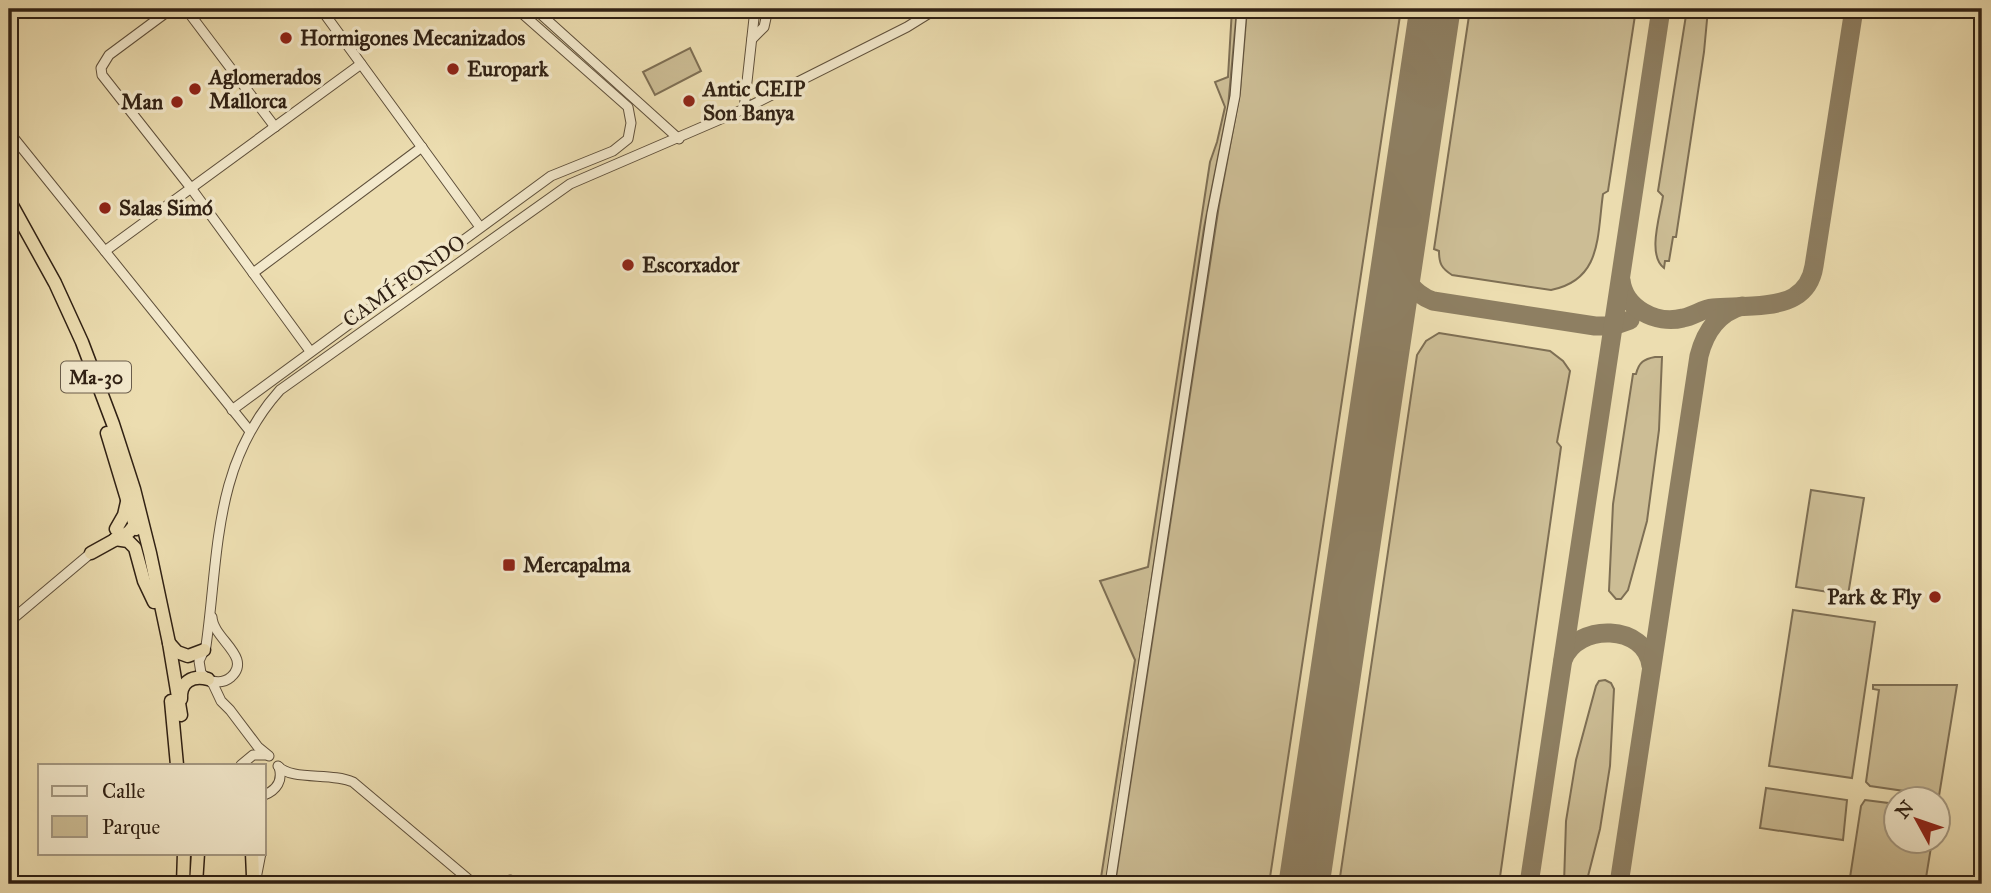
<svg xmlns="http://www.w3.org/2000/svg" width="1991" height="893" font-family="'IM FELL Great Primer',serif">
<style>
.green{fill:#ccbd95;stroke:#7e6f54;stroke-width:2}
.lines{fill:none;stroke-linecap:round;stroke-linejoin:round}
.taxiway{stroke:#8e7f62;stroke-width:19}
.runway{stroke:#8e7f62;stroke-width:51}
.minor-casing{stroke:#5f503b;stroke-width:11}
.highway-casing{stroke:#302114;stroke-width:15}
.minor{stroke:#f3e9cc;stroke-width:9}
.highway{stroke:#ecddb0;stroke-width:12}
.poi-dot{fill:#8f2418;stroke:#f3e9cc;stroke-width:2.5}
.labels{text-anchor:middle;dominant-baseline:central;stroke-width:7;stroke-linejoin:round;paint-order:stroke}
.shield{fill:#f3e9cc;stroke:#6a5d4b;stroke-width:2}
.shield-label{font-size:19px;font-weight:bold;fill:#302114}
.poi-label{font-size:21px;font-weight:bold;fill:#302114;stroke:#f3e9cc;text-anchor:start}
.street-label{font-size:21px;fill:#302114;stroke:#f3e9cc}
</style>
<rect width="100%" height="100%" fill="#ecddb0"/>
<filter id="stains"><feTurbulence type="fractalNoise" baseFrequency=".00286" numOctaves="4"/><feColorMatrix values="0 0 0 0 .2 0 0 0 0 .09 0 0 0 0 .02 0 0 0 .5 -.17"/></filter>
<radialGradient id="worn" r=".72"><stop offset=".6" stop-color="#630" stop-opacity="0"/><stop offset="1" stop-color="#630" stop-opacity=".3"/></radialGradient>
<g class="green">
<polygon points="1232,9 1237,9 1228,107 1204,228 1106,884 1100,884 1135,660 1100,581 1148,567 1210,162 1217,142 1225,107 1215,82 1228,77"/>
<polygon points="1247,9 1401,9 1269,884 1115,884 1219,205 1240,92"/>
<path d="M 1470,9 L 1636,9 L 1608,191 L 1603,194 C 1597,236 1602,280 1551,290 L 1452,275 C 1441,268 1439,263 1439,251 L 1434,249 Z"/>
<path d="M 1687,9 L 1708,9 L 1704,52 L 1676,237 L 1673,237 L 1669,261 L 1665,261 L 1664,268 C 1647,255 1660,216 1663,196 L 1658,191 Z"/>
<polygon points="690,48 701,71 655,95 643,72"/>
<polygon points="1439,333 1550,351 1563,361 1570,371 1557,442 1561,447 1499,884 1339,884 1417,355 1426,341"/>
<path d="M 1655,357 L 1662,357 L 1659,430 L 1647,521 L 1628,590 L 1621,599 L 1616,599 L 1609,591 L 1613,504 L 1633,374 L 1636,374 C 1639,362 1644,359 1655,357 Z"/>
<polygon points="1811,490 1864,498 1848,595 1796,587"/>
<polygon points="1793,610 1875,622 1852,778 1769,766"/>
<polygon points="1605,680 1611,683 1614,689 1610,766 1600,829 1586,884 1564,884 1566,821 1576,760 1596,686 1599,681"/>
<polygon points="1873,685 1957,685 1939,796 1870,786 1866,782 1879,690 1873,689"/>
<polygon points="1766,788 1847,800 1843,840 1760,828"/>
<polygon points="1865,800 1896,804 1896,840 1932,841 1925,884 1849,884 1861,806"/>
</g>
<g class="lines">
<g class="taxiway">
<path d="M 1397,256 C 1404,277 1411,293 1433,301 L 1595,326 L 1613,326 L 1630,320"/>
<path d="M 1621,280 C 1624,308 1656,325 1683,318 C 1694,316 1702,309 1713,308 C 1736,306 1776,308 1794,297 C 1806,290 1812,279 1814,266 L 1854,9"/>
<path d="M 1563,660 C 1577,622 1646,624 1651,666"/>
<polyline points="1529,884 1661,9"/>
<path d="M 1619,884 L 1699,356 C 1705,332 1718,313 1742,306"/>
</g>
<polyline class="runway" points="1304,884 1435,9"/>
<defs>
<g id="minor">
<polyline points="171,9 109,55 101,68 102,75 191,188 310,351"/>
<polyline points="186,9 275,127"/>
<polyline points="321,9 480,227"/>
<polyline points="535,9 679,139"/>
<polyline points="752,39 764,27 768,9"/>
<polyline points="744,109 755,9"/>
<polyline points="9,132 249,430"/>
<polyline points="105,251 361,64"/>
<polyline points="253,273 422,147"/>
<polyline points="232,410 551,176 613,151 628,139 631,123 628,107 517,9"/>
<polyline points="9,622 91,553"/>
<path d="M 209,680 C 217,683 224,683 231,677 C 253,657 213,639 212,617"/>
<path d="M 269,756 L 258,747 L 230,710 L 221,701 L 213,684 L 201,673 L 199,661 L 206,646 C 219,554 213,464 280,390 L 570,184 L 744,109 L 907,27 L 936,9"/>
<polyline points="241,765 253,755 266,755"/>
<path d="M 278,766 C 291,781 331,772 353,782 L 474,884"/>
<path d="M 264,795 C 277,790 283,780 279,767"/>
<polyline points="255,884 261,853"/>
<polyline points="501,884 510,880 511,884"/>
<polyline points="1110,884 1212,213 1235,96 1242,9"/>
</g>
<g id="highway">
<polyline points="9,200 55,283 82,342 113,424 134,489 150,553 169,643 181,715"/>
<polyline points="107,433 136,529"/>
<polyline points="116,529 124,515 127,502"/>
<polyline points="115,539 128,541 135,548 144,581 154,602"/>
<polyline points="91,553 129,532 137,522"/>
<polyline points="169,643 177,652 188,656 204,650"/>
<path d="M 181,699 C 180,682 192,675 208,679"/>
<polyline points="171,701 177,765"/>
<polyline points="252,853 253,876"/>
<polyline points="183,884 184,853"/>
<polyline points="196,884 198,853"/>
</g>
</defs>
<use href="#minor" class="minor-casing"/>
<use href="#highway" class="highway-casing"/>
<use href="#minor" class="minor"/>
<use href="#highway" class="highway"/>
</g>
<g class="poi-dot">
<circle cx="286" cy="38" r="7"/>
<circle cx="453" cy="69" r="7"/>
<circle cx="195" cy="89" r="7"/>
<circle cx="689" cy="101" r="7"/>
<circle cx="177" cy="102" r="7"/>
<circle cx="105" cy="208" r="7"/>
<circle cx="628" cy="265" r="7"/>
<rect x="502" y="558" width="14" height="14" rx="3.5"/>
<circle cx="1935" cy="597" r="7"/>
</g>
<g class="labels">
<rect class="shield" x="61" y="361.5" width="70" height="31" rx="5"/>
<g class="shield-label">
<text x="96" y="377">Ma-30</text>
</g>
<g class="poi-label">
<text x="300" y="38">Hormigones Mecanizados</text>
<text x="467" y="69">Europark</text>
<text x="209" y="77">Aglomerados<tspan x="209" dy="24">Mallorca</tspan></text>
<text x="703" y="89">Antic CEIP<tspan x="703" dy="24">Son Banya</tspan></text>
<text x="163" y="102" text-anchor="end">Man</text>
<text x="119" y="208">Salas Simó</text>
<text x="642" y="265">Escorxador</text>
<text x="523" y="565">Mercapalma</text>
<text x="1921" y="597" text-anchor="end">Park &amp; Fly</text>
</g>
<g class="street-label">
<text transform="translate(404 281) rotate(-35)">CAMÍ FONDO</text>
</g>
</g>
<rect width="1991" height="893" fill="none" stroke="#ecddb0" stroke-width="35"/>
<rect x="10" y="10" width="1970" height="872" fill="none" stroke="#302114" stroke-width="3.5"/>
<rect x="18" y="18" width="1956" height="858" fill="none" stroke="#302114" stroke-width="2"/>
<rect x="38" y="764" width="228" height="91" fill="#f3e9cc" stroke="#a59982" stroke-width="2"/>
<rect x="52" y="786" width="35" height="10" fill="#f3e9cc" stroke="#a59982" stroke-width="2"/>
<text x="102" y="798" font-size="21" fill="#302114">Calle</text>
<rect x="52" y="816" width="35" height="21" fill="#ccbd95" stroke="#a59982" stroke-width="2"/>
<text x="102" y="834" font-size="21" fill="#302114">Parque</text>
<g transform="translate(1917 820) rotate(310)"><circle r="33" fill="#f3e9cc" stroke="#a59982" stroke-width="2"/>
<path d="M0-5L12 26L0 18L-12 26Z" fill="#8f2418"/>
<text y="-10" font-size="19" font-weight="bold" text-anchor="middle" fill="#302114">N</text>
</g>
<rect width="100%" height="100%" filter="url(#stains)"/>
<rect width="100%" height="100%" fill="url(#worn)"/>
</svg>
